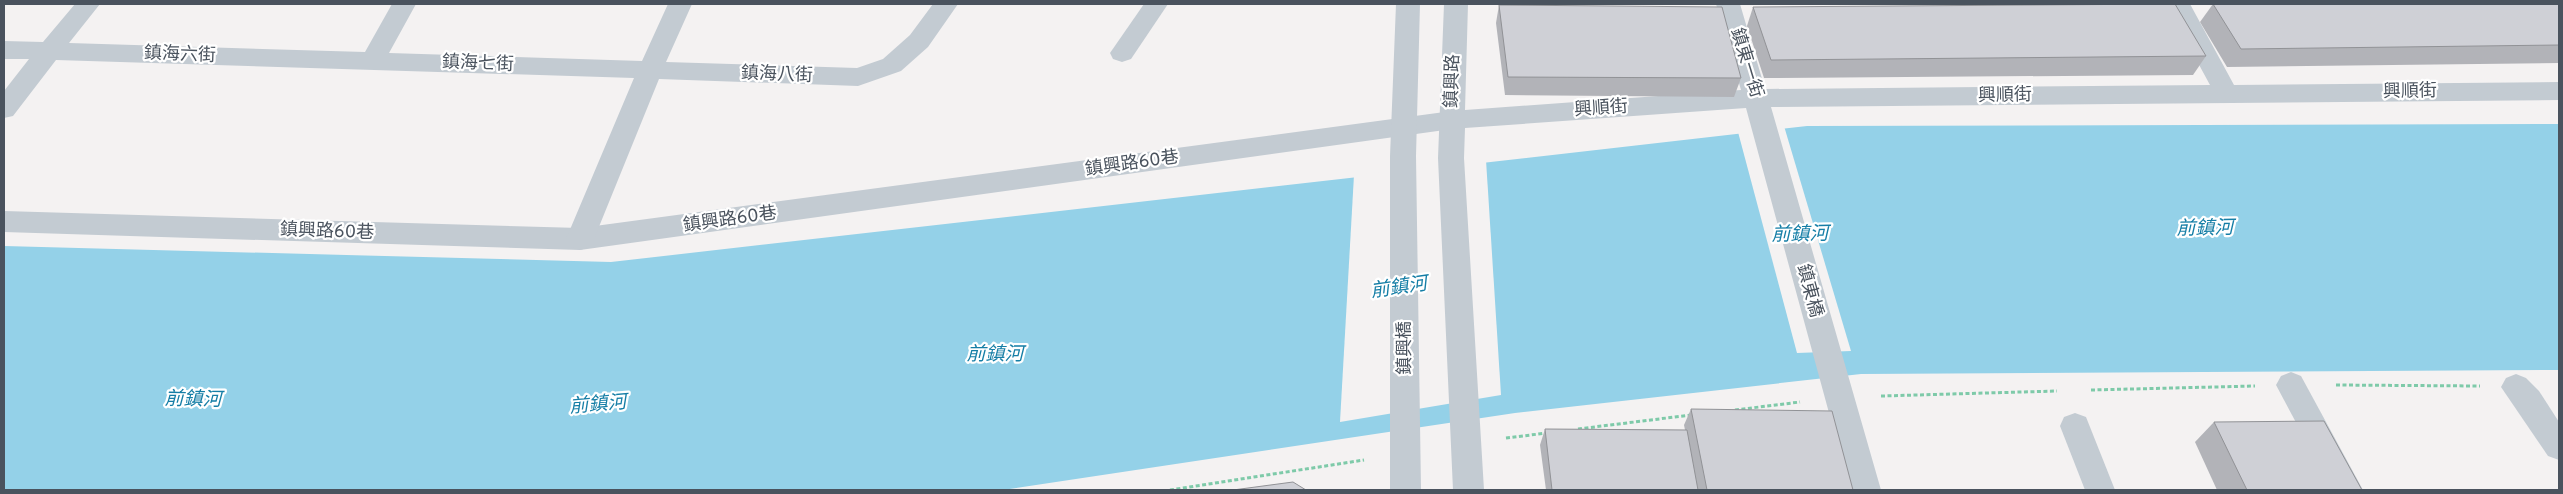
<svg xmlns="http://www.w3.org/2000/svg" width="2563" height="494" font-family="Overpass,'Noto Sans TC',sans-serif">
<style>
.water{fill:#94d1e8}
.pier{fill:#f4f2f2}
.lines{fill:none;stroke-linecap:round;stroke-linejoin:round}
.path{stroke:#7ecaa9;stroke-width:3;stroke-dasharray:4 2.5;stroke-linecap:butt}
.service{fill:#c3cbd2;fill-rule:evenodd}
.minor{fill:#c3cbd2;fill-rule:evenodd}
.wall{fill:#b2b3b8}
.building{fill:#cfd0d6;stroke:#919296}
.labels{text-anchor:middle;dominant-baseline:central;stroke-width:4.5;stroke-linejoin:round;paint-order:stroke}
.street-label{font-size:18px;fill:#4a535e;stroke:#fff}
.water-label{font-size:19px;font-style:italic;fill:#157ea6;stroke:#fff}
</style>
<rect width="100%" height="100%" fill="#f4f2f2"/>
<polygon class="water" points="2559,124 2559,370 1861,374 1515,413 1003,490 4,490 4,246 611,262 1807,126"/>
<g class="pier">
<polygon points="1784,126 1851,351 1797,353 1738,132"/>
<polygon points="1486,160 1501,395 1340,422 1354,175"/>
</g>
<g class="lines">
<g class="path">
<polyline points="2336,385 2480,386"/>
<polyline points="2091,390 2255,386"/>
<polyline points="1881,396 2057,391"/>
<polyline points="1735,410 1800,402"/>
<polyline points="1578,429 1691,415"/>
<polyline points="1506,438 1547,433"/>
<polyline points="1170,490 1364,460"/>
</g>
<g class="service">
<polygon points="1144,4 1168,4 1131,59 1122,62 1113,59 1110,53"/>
<polygon points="1452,111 1461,113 1465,120 1461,127 1452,129 580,250 4,232 4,211 580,228"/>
</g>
<g class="minor">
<polygon points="75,4 100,4 69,43 365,52 392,4 416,4 389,53 642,61 668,4 692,4 666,62 857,68 883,59 910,35 933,4 958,4 928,47 901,71 858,86 659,79 594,239 590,247 580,250 570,247 566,239 634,78 56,60 13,116 4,118 4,91 29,59 4,59 4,41 43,42"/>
<polygon points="1396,4 1420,4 1416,156 1421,490 1390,490 1390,156"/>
<polygon points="1444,4 1468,4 1465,110 1741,90 1716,4 1740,4 1765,89 2210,85 2166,4 2190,4 2234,85 2559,82 2559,100 1771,107 1881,490 1850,490 1746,108 1465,128 1464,158 1484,490 1453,490 1438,158"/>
<polygon points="2291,372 2301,376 2363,490 2332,490 2276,385 2281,376"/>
<polygon points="2516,374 2526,378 2539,391 2559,422 2559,460 2548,456 2501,387 2506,378"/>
<polygon points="2075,413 2086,417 2115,490 2085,490 2060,426 2064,417"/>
</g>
</g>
<g class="wall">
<polygon points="2213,4 2559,4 2559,63 2227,67 2200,22"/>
<polygon points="1499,5 1741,78 1734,97 1505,95 1496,23"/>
<polygon points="1753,7 2206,56 2193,75 1764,78 1747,26"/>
<polygon points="1691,409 1853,490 1546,490 1540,445 1545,429 1685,430 1684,425"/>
<polygon points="2214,422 2362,490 2217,490 2195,442"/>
</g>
<g class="building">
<polygon points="2175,4 2206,56 1771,60 1753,7"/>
<polygon points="2213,4 2559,4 2559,45 2241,49"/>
<polygon points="1499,5 1722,7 1741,78 1508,77"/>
<polygon points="1691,409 1832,411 1853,490 1707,490"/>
<polygon points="2324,421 2362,490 2247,490 2214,422"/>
<polygon points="1545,429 1687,430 1698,490 1552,490"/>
<polygon points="1293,482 1306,490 1233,490"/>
</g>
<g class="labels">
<g class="street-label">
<text transform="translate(180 55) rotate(2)">鎮海六街</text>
<text transform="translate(1746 63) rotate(73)">鎮東一街</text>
<text transform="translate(478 64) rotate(2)">鎮海七街</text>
<text transform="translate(777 75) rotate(2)">鎮海八街</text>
<text transform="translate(1453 81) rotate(-88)">鎮興路</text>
<text transform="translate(2410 92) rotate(-1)">興順街</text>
<text transform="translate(2005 96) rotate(-1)">興順街</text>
<text transform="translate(1601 109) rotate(-4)">興順街</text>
<text transform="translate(1132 164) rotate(-8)">鎮興路60巷</text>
<text transform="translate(730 220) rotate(-8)">鎮興路60巷</text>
<text transform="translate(327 232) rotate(2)">鎮興路60巷</text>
<text transform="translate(1809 291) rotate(75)">鎮東橋</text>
<text transform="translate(1405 348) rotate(-90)">鎮興橋</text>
</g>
<g class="water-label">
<text transform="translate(2205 229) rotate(-1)">前鎮河</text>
<text transform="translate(1800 235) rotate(-1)">前鎮河</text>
<text transform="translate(1399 288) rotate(-8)">前鎮河</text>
<text x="995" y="355">前鎮河</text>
<text transform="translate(193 400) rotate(1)">前鎮河</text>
<text transform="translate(598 405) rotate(-5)">前鎮河</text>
</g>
</g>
<rect width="2563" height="494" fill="none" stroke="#4a535e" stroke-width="10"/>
</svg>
